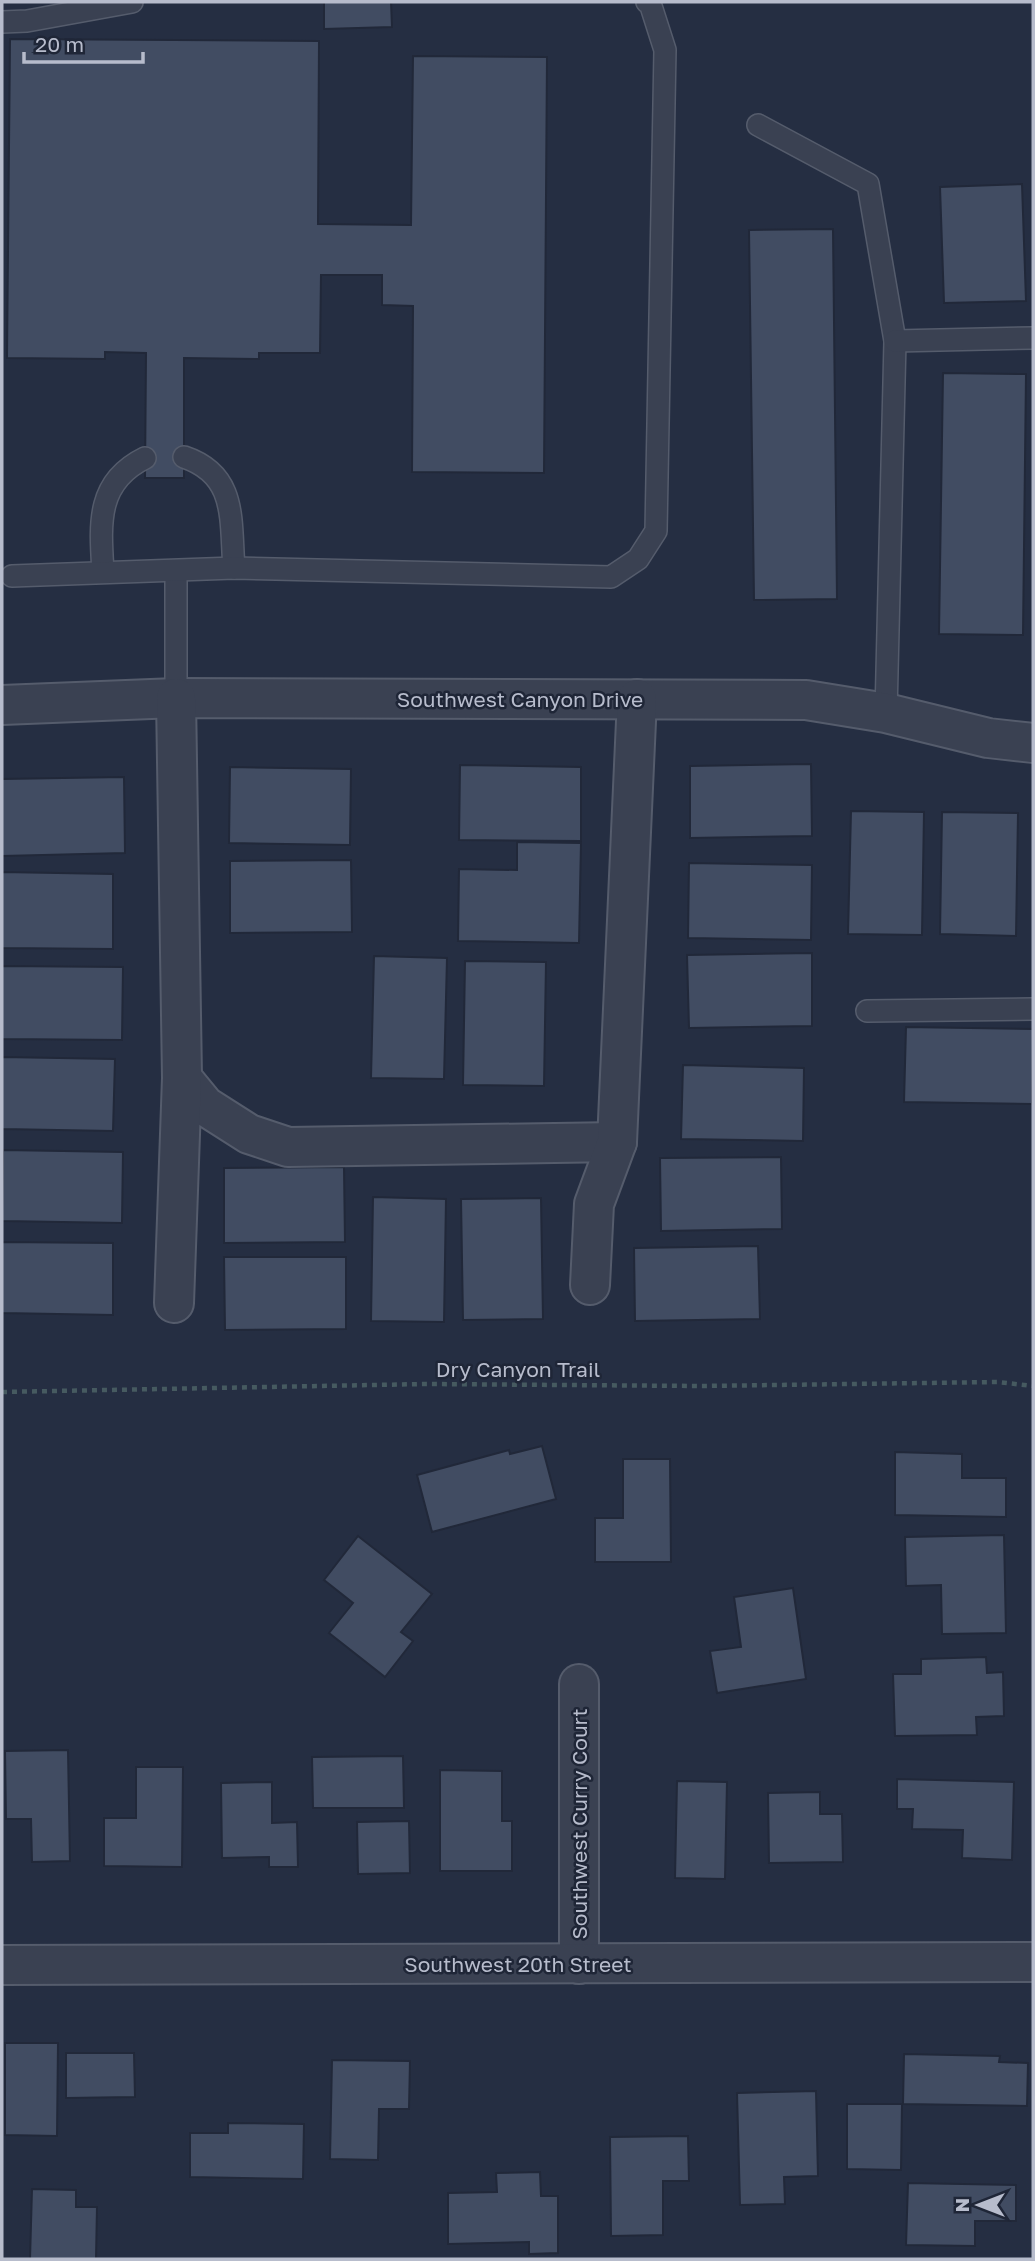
<svg xmlns="http://www.w3.org/2000/svg" width="1035" height="2261" font-family="'Golos Text',sans-serif">
<style>
.building{fill:#414c62;stroke:#212839;stroke-width:2}
.lines{fill:none;stroke-linecap:round;stroke-linejoin:round}
.service-casing{stroke:#555c6c;stroke-width:24}
.minor-casing{stroke:#555c6c;stroke-width:42}
.path{stroke:#465a60;stroke-width:4.5;stroke-dasharray:5 5;stroke-linecap:butt}
.service{stroke:#3a4152;stroke-width:21}
.minor{stroke:#3a4152;stroke-width:38}
.labels{text-anchor:middle;dominant-baseline:central;stroke-width:5;stroke-linejoin:round;paint-order:stroke}
.street-label{font-size:21px;fill:#b7bccc;stroke:#1f2637}
</style>
<rect width="100%" height="100%" fill="#252e42"/>
<g class="building">
<polygon points="324,2 391,2 392,27 324,29"/>
<polygon points="10,39 319,41 318,224 411,225 413,56 547,57 544,473 412,472 413,306 382,305 382,275 321,275 320,353 259,353 259,359 184,358 184,478 145,478 146,353 105,352 105,359 7,358"/>
<polygon points="1022,184 1026,301 944,303 940,187"/>
<polygon points="833,229 837,599 754,600 749,230"/>
<polygon points="943,373 1026,374 1023,635 939,634"/>
<polygon points="811,764 812,836 690,838 690,766"/>
<polygon points="460,765 581,767 581,841 459,840"/>
<polygon points="230,767 351,769 350,845 229,843"/>
<polygon points="124,777 125,853 2,856 2,779"/>
<polygon points="851,811 924,812 922,935 848,934"/>
<polygon points="942,812 1018,813 1016,936 940,934"/>
<polygon points="517,842 581,843 579,943 458,941 459,869 517,870"/>
<polygon points="351,860 352,932 230,933 230,861"/>
<polygon points="689,863 812,865 811,940 688,938"/>
<polygon points="2,872 113,874 113,949 2,948"/>
<polygon points="812,953 812,1026 689,1028 687,955"/>
<polygon points="374,956 447,958 444,1079 371,1078"/>
<polygon points="465,961 546,962 544,1086 463,1085"/>
<polygon points="2,966 123,967 122,1040 2,1039"/>
<polygon points="906,1027 1033,1029 1032,1104 904,1102"/>
<polygon points="2,1057 115,1059 113,1131 2,1129"/>
<polygon points="683,1065 804,1068 803,1141 681,1139"/>
<polygon points="3,1150 123,1152 122,1223 2,1221"/>
<polygon points="781,1157 782,1229 661,1231 660,1158"/>
<polygon points="344,1167 345,1242 224,1243 224,1168"/>
<polygon points="373,1197 446,1199 444,1322 371,1321"/>
<polygon points="541,1198 543,1319 463,1320 461,1199"/>
<polygon points="2,1242 113,1243 113,1315 2,1313"/>
<polygon points="758,1246 760,1319 635,1321 634,1248"/>
<polygon points="224,1257 346,1257 346,1329 225,1330"/>
<polygon points="542,1446 556,1499 432,1532 417,1475 509,1450 510,1454"/>
<polygon points="895,1452 962,1454 962,1478 1006,1478 1006,1517 895,1515"/>
<polygon points="623,1459 670,1459 671,1562 595,1562 595,1518 623,1518"/>
<polygon points="1004,1535 1006,1633 942,1634 941,1585 906,1586 905,1537"/>
<polygon points="358,1536 432,1594 401,1632 413,1641 385,1677 329,1633 353,1603 324,1580"/>
<polygon points="793,1588 806,1679 717,1693 710,1651 741,1647 734,1597"/>
<polygon points="986,1657 987,1673 1003,1672 1004,1716 976,1717 977,1735 895,1736 893,1674 921,1674 921,1659"/>
<polygon points="68,1750 70,1861 32,1862 31,1819 6,1819 5,1751"/>
<polygon points="403,1756 404,1808 313,1808 312,1757"/>
<polygon points="136,1767 183,1767 182,1867 104,1866 104,1818 136,1818"/>
<polygon points="440,1770 502,1771 502,1821 512,1821 512,1871 440,1871"/>
<polygon points="897,1779 1014,1782 1012,1860 962,1858 963,1830 912,1829 913,1809 897,1809"/>
<polygon points="677,1781 727,1782 725,1879 675,1878"/>
<polygon points="272,1782 272,1823 297,1822 298,1867 269,1867 269,1857 222,1858 221,1783"/>
<polygon points="820,1792 820,1814 842,1814 843,1862 769,1863 768,1793"/>
<polygon points="409,1821 410,1873 358,1874 357,1822"/>
<polygon points="5,2043 58,2043 57,2136 5,2135"/>
<polygon points="66,2053 134,2053 135,2097 66,2098"/>
<polygon points="904,2054 1000,2056 999,2062 1028,2063 1027,2106 903,2104"/>
<polygon points="332,2060 410,2061 409,2109 379,2109 378,2160 330,2159"/>
<polygon points="816,2091 818,2176 784,2177 785,2204 740,2205 737,2093"/>
<polygon points="847,2104 902,2104 901,2170 847,2169"/>
<polygon points="228,2123 304,2124 303,2179 190,2177 190,2133 228,2133"/>
<polygon points="688,2136 689,2181 663,2181 663,2235 611,2236 610,2137"/>
<polygon points="540,2172 541,2196 558,2196 558,2253 529,2254 529,2242 448,2244 448,2193 497,2192 496,2173"/>
<polygon points="908,2183 1016,2185 1016,2221 975,2221 975,2246 906,2245"/>
<polygon points="32,2189 76,2190 76,2207 97,2207 96,2259 30,2259"/>
</g>
<g class="lines">
<defs>
<g id="service">
<polyline points="2,22 27,21 132,2"/>
<polyline points="758,125 868,184 895,341 886,713"/>
<polyline points="895,341 1033,338"/>
<path d="M 184,457 C 238,475 230,521 234,568"/>
<polyline points="176,571 176,698"/>
<path d="M 103,572 C 100,524 96,482 145,458"/>
<polyline points="12,576 234,568 611,577 638,559 656,531 665,50 650,3 647,2"/>
<polyline points="867,1011 1033,1009"/>
</g>
<g id="minor">
<polyline points="2,705 176,698 806,700 886,713 988,738 1033,743"/>
<polyline points="182,1078 205,1106 249,1134 288,1147 617,1142"/>
<polyline points="590,1285 594,1204 617,1142 637,699"/>
<polyline points="174,1303 182,1078 176,698"/>
<polyline points="579,1684 579,1964"/>
<polyline points="2,1965 1033,1962"/>
</g>
</defs>
<use href="#service" class="service-casing"/>
<use href="#minor" class="minor-casing"/>
<polyline class="path" points="2,1392 425,1384 702,1386 998,1382 1033,1386"/>
<use href="#service" class="service"/>
<use href="#minor" class="minor"/>
</g>
<g class="labels">
<g class="street-label">
<text x="520" y="699">Southwest Canyon Drive</text>
<text x="518" y="1369">Dry Canyon Trail</text>
<text transform="translate(579 1824) rotate(-90)">Southwest Curry Court</text>
<text x="518" y="1964">Southwest 20th Street</text>
</g>
</g>
<rect width="1035" height="2261" fill="none" stroke="#b7bccc" stroke-width="7"/>
<g transform="translate(979 2205) rotate(270)" stroke="#1f2637" stroke-width="5" paint-order="stroke">
<path d="M0-5L12 26L0 18L-12 26Z" fill="#b7bccc"/>
<text y="-10" font-size="19" font-weight="bold" text-anchor="middle" fill="#b7bccc">N</text>
</g>
<path d="M24 52v10h119v-10" fill="none" stroke="#b7bccc" stroke-width="3.5"/>
<text x="35" y="52" font-size="21" fill="#b7bccc" stroke="#1f2637" stroke-width="5" paint-order="stroke">20 m</text>
</svg>
